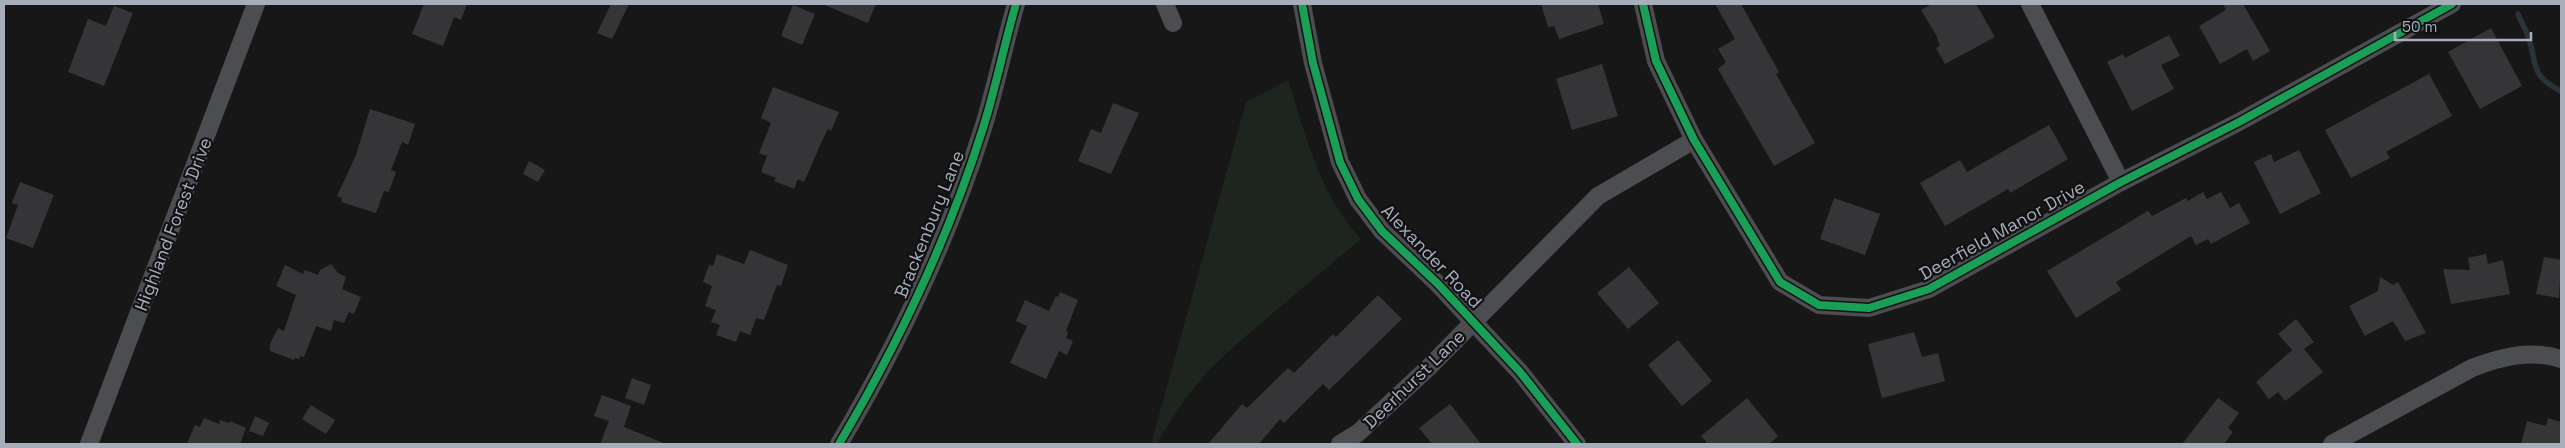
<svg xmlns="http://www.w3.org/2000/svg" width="2565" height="448" font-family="'Space Grotesk',sans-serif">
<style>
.green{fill:#1d251e}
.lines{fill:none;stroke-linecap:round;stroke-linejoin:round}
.stream{stroke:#29333a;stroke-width:5.5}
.building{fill:#353537}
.minor{stroke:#4b4d50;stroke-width:18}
.cycleway-casing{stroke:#111113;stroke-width:11}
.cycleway{stroke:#1a9f57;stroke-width:8}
.labels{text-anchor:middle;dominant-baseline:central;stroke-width:4.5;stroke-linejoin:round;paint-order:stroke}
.street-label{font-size:18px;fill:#a7aeba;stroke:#111113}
</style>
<rect width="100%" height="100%" fill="#171717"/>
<path class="green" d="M 1288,80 C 1306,135 1320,196 1361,239 L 1241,340 L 1209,370 L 1185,399 L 1156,444 L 1151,444 L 1246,102 Z"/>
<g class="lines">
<path class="stream" d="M 2518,14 C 2521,21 2525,29 2528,36 C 2538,65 2529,75 2561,91"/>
</g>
<g class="building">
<polygon points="424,4 467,4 461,20 454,17 443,46 412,34"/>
<polygon points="611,4 629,4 612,39 597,33"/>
<polygon points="822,4 876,4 868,23"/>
<polygon points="1541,4 1598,4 1604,24 1559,39 1554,26 1548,27"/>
<polygon points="1715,4 1741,4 1779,72 1776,74 1815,143 1774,166 1718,69 1726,62 1718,49 1735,39"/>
<polygon points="1932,4 1976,4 1995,37 1945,64 1936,48 1940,46 1936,35 1921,10"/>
<polygon points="2223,4 2243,4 2270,51 2253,61 2247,49 2220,64 2199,26 2226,10"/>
<polygon points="793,5 815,14 802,45 781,36"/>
<polygon points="114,6 133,13 104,86 68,72 88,19 106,26"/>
<polygon points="2491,28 2522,86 2480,109 2448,52"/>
<polygon points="2169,35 2180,56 2161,65 2174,89 2132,111 2107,62 2123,54 2125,58"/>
<polygon points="1602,64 1618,116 1572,130 1556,79"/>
<polygon points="2429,74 2452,116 2386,152 2390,158 2351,178 2325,130"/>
<polygon points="773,87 839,112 831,131 828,129 822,141 804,182 798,179 794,189 774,181 776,178 761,172 767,156 759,153 771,123 761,118"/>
<polygon points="1113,103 1139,113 1111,174 1078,161 1091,129 1101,133"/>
<polygon points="370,109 415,124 408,145 402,142 391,170 396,172 389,192 384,191 376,213 341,202 342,198 337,196 356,155"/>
<polygon points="2049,125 2068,159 2010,193 2008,189 1945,226 1920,183 1960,160 1967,172"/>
<polygon points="2299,150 2321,193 2280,214 2254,162 2271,154 2274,162"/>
<polygon points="529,161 545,170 538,182 523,174"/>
<polygon points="20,182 54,195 33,248 6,238 18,205 12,203"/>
<polygon points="2203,192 2207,199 2221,192 2230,208 2239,203 2250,223 2211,244 2208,239 2196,245 2191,236 2116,282 2121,290 2076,318 2047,271 2148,211 2152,216 2186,198 2188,201"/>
<polygon points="1834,198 1880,214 1865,255 1820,239"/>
<polygon points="750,250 788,265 781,286 777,285 764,320 756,318 750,335 740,331 736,342 716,335 720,325 711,322 716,310 705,306 712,286 703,282 709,265 713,266 717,254 744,264"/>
<polygon points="2486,254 2488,264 2503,260 2510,294 2451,304 2443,269 2470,270 2468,258"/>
<polygon points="2544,257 2561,260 2559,298 2536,294"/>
<polygon points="331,264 338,273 346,277 342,289 361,297 354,314 349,312 344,323 334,320 331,331 316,326 304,357 300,356 299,359 295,358 294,360 270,351 270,344 278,328 284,331 296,295 276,286 285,265 303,274 305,270 318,275 320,270"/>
<polygon points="1629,267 1659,303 1628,329 1597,293"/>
<polygon points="2380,277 2393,285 2398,282 2426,333 2405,341 2393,321 2365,336 2349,306 2378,291"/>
<polygon points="1060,292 1078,300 1066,331 1068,332 1066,338 1073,341 1067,355 1059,351 1046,379 1010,363 1027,326 1016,321 1025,300 1049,311 1056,296 1058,297"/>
<polygon points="1378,295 1402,319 1329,390 1323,384 1284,423 1280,419 1259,444 1208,444 1242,404 1247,408 1288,368 1294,373 1333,334 1336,337"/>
<polygon points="2296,319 2314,342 2304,349 2323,372 2285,401 2278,392 2269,399 2256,382 2292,350 2278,334"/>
<polygon points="1914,332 1922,357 1938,353 1945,381 1882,398 1868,344"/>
<polygon points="1678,340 1712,381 1682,406 1648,365"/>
<polygon points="632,378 651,385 644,405 625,398"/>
<polygon points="602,395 631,406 624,427 666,444 600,444 609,421 594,416"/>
<polygon points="1747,398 1778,436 1769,444 1708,444 1701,436"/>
<polygon points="2218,398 2239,413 2228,428 2233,432 2224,444 2182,444"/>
<polygon points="1450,404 1481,444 1432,444 1419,428"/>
<polygon points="311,405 335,420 326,434 302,419"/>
<polygon points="255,416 269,423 263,436 249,431"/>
<polygon points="204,418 219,424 220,420 229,423 230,421 246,428 240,444 187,444 195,425 200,427"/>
<polygon points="2548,418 2561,422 2561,444 2521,444 2527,421 2546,426"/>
</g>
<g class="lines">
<g class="minor">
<polyline points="1165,4 1173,23"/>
<polyline points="1302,4 1313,63 1340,162 1358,199 1382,231 1438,284 1520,372 1577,444"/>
<polyline points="1643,4 1656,61 1694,140 1780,282 1819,305 1869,308 1929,289 2121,182 2239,122 2452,4"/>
<polyline points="2030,4 2121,182"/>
<polyline points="89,444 256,4"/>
<path d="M 839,444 C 897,346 949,237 983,128 C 996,87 1004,45 1016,4"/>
<polyline points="1340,444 1358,433 1429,367 1598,196 1694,140"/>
<path d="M 2332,444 L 2472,368 C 2500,357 2531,349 2561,359"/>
</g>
<defs>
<g id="cycleway">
<polyline points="1302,4 1313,63 1340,162 1358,199 1382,231 1438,284 1520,372 1577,444"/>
<polyline points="1643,4 1656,61 1694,140 1780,282 1819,305 1869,308 1929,289 2121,182 2239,122 2452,4"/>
<path d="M 839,444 C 897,346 949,237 983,128 C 996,87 1004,45 1016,4"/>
</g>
</defs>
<use href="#cycleway" class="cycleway-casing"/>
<use href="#cycleway" class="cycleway"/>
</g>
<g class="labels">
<g class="street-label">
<text transform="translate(173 224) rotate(-69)">Highland Forest Drive</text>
<text transform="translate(929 224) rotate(-68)">Brackenbury Lane</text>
<text transform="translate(2002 230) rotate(-29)">Deerfield Manor Drive</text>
<text transform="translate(1432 256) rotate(46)">Alexander Road</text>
<text transform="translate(1414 379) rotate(-44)">Deerhurst Lane</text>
</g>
</g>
<rect width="2565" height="448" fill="none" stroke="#a7aeba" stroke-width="10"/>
<path d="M2395 32v8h136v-8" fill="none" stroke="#a7aeba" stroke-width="2.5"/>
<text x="2402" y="32" font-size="15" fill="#a7aeba" stroke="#111113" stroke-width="4" paint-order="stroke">50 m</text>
</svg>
